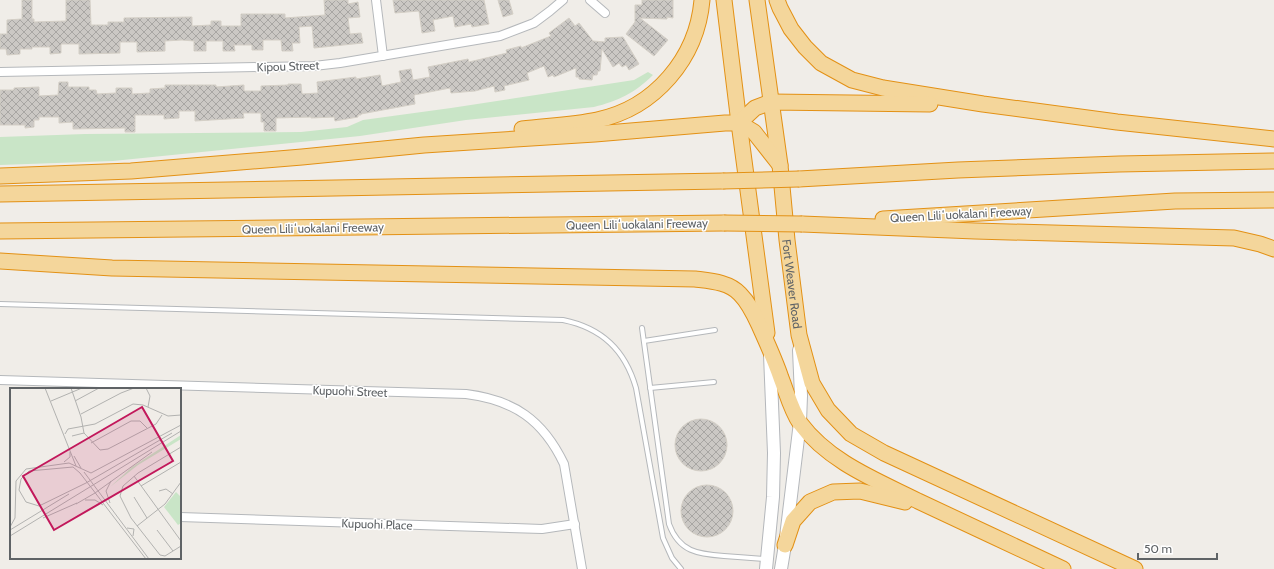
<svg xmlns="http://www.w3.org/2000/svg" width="1274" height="569" font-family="Cabin,sans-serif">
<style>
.grass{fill:#c9e5c7}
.building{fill:url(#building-cross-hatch);stroke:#d4cfc6}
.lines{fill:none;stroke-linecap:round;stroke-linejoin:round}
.lane-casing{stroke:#b5b8bb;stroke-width:6}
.street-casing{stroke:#b5b8bb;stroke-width:10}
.secondary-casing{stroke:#b4b7bb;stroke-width:14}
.highway-casing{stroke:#e39115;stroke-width:17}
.lane{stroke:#fff;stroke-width:4}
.street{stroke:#fff;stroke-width:8}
.secondary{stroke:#fff;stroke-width:12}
.highway{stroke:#f4d69b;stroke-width:15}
.highway-bridge-casing{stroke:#e39115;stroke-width:17;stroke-linecap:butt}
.highway-bridge{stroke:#f4d69b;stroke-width:15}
.labels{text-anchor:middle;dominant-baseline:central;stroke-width:3;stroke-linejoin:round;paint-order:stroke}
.street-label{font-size:12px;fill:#5f6366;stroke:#fff}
.inset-road{fill:none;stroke:#b2b2b0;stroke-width:1}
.view{fill:#c2185b;fill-opacity:0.15;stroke:#c2185b;stroke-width:2}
.inset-edge{fill:none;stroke:#5f6366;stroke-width:2}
</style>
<defs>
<pattern id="building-cross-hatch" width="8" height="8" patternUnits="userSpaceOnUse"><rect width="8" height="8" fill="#cbc8c4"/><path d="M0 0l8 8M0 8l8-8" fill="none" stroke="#a8a6a3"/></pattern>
</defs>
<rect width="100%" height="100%" fill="#f0ede8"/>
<path class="grass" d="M 648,72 L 653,75 C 635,93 618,101 594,107 L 466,120 L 360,136 L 113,161 L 0,165 L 0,137 L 85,134 L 301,132 L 347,127 L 363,120 L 451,108 L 634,80 Z"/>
<g class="building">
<polygon points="22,0 32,0 32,19 34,19 34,22 66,21 66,0 90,0 91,25 108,25 108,22 124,22 124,18 192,17 192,26 211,25 211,21 221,21 221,26 241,26 241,14 285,14 285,18 325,15 324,0 348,0 348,4 358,2 360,17 348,18 350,34 361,33 363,43 314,48 312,26 299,27 300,43 292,43 293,51 282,51 281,40 263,40 263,50 252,50 252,45 234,45 235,51 223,51 223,41 206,41 206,51 194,51 194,41 182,40 165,41 165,51 137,52 137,42 120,42 120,53 79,54 79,44 61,44 61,53 50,54 50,47 32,47 32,49 20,49 20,54 7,55 6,49 0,49 0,34 7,34 7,20 22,19"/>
<polygon points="393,0 484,0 489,24 472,27 471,24 455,27 453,16 433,20 435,31 422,33 419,11 395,13"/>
<polygon points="498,0 509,0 513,14 503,17"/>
<polygon points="642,0 673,0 673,18 667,17 667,19 640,18 668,40 654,56 626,34 635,22 635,5 642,5"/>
<polygon points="569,18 575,26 579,23 593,41 605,42 605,38 623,37 639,64 629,70 626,65 622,67 619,63 613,67 602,49 600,71 598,71 597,75 593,75 592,80 579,79 579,77 576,77 576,68 554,77 553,75 548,77 544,66 527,73 529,80 504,86 505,90 495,92 494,86 475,91 451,93 450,88 414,95 415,104 361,114 361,115 358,115 358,117 335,121 334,117 311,118 311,117 276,118 276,131 264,131 264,122 261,122 261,113 243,113 244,118 195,121 195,111 179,111 179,118 164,119 164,115 135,115 135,132 125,132 125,128 73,129 73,122 59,123 59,117 39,117 39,120 34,120 34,127 25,128 25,125 0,125 0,90 14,90 14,88 39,87 39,96 58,95 59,82 68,82 68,87 89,87 89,90 96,90 97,94 116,93 116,88 132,88 132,94 150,93 150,89 165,88 165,85 216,85 216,87 244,85 244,91 261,91 261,86 288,85 288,84 301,84 302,94 318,93 317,82 356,77 356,79 380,75 382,86 401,82 399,71 411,69 413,80 430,77 428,67 468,59 469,62 507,53 506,50 521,46 521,48 551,36 549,33"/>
<circle cx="701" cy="445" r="26"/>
<circle cx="707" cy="511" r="26"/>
</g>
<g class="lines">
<defs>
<g id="lane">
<path d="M 0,304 L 563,320 C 602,328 625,350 636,388 L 663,538 L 672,558 L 681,569"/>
<path d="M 642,328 L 669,524 C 679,552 698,554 724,556 C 738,557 751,558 765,559"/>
<polyline points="644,341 715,330"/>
<polyline points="650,388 714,382"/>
</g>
<g id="street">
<polyline points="376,0 383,56"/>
<polyline points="590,0 605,13"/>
<polyline points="0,72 314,66 340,63 500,36 534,23 550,11 563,0"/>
<path d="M 0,380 L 466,394 C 514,400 543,420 564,464 L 582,569"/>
<polyline points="180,517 542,529 575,524"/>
</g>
<g id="secondary">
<polyline points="766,569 773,497 774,453 770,355"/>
<polyline points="781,569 785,545 800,422 801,396 799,350"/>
</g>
<g id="highway">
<polyline points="724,0 739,123 767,333"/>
<path id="s1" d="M 757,0 L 780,165 L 787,240 L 799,335 L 812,383 L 828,410 L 851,434 L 884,453 L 1135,569"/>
<polyline points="777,0 780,8 791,29 805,47 821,63 852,80 883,88 983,104 1117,122 1274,139"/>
<polyline points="739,123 755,108 771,102 930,104"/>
<path d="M 522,129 C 547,126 573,125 597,120 C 655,108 697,58 702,0"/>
<polyline points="0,176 131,171 302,157 424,145 595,134 725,123 739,123 754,132 780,165"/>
<polyline points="799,179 958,170 1119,164 1274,161"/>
<polyline points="0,194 723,181"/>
<polyline points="883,219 1175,201 1274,200"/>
<polyline points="802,224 975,231 1234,238 1260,244 1274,249"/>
<polyline points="0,231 724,223"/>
<path d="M 0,261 L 112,268 L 695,279 C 711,281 729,282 740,294 C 749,303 754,314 759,325 C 767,343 775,360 781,378 C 787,393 791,410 800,423 C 829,462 876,480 918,501 C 966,524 1015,546 1063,569"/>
<polyline points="785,545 793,521 810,502 833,492 860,491 905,502"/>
</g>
</defs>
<use href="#lane" class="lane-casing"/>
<use href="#street" class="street-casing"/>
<use href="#secondary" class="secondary-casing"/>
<use href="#highway" class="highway-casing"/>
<use href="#lane" class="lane"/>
<use href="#street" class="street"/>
<use href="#secondary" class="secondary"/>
<use href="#highway" class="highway"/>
<defs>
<g id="highway-bridge">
<polyline points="723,181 799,179"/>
<polyline points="724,223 802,224"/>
</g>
</defs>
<use href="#highway-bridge" class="highway-bridge-casing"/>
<use href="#highway-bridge" class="highway-bridge"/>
</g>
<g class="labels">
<g class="street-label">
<text transform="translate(288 66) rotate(-2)">Kipou Street</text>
<text transform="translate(961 214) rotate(-3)">Queen Liliʻuokalani Freeway</text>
<text transform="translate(637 224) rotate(-1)">Queen Liliʻuokalani Freeway</text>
<text transform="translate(313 228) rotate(-1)">Queen Liliʻuokalani Freeway</text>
<text stroke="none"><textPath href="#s1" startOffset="286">Fort Weaver Road</textPath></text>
<text transform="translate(350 391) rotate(2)">Kupuohi Street</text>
<text transform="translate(377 524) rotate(2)">Kupuohi Place</text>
</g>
</g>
<g transform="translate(10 388)">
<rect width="171" height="171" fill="#f0ede8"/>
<path d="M 171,47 L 171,51 L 128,77 L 100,99 L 122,79 Z" fill="#c9e5c7"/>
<path d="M 166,104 L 171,109 L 171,135 L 168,137 L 154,119 Z" fill="#c9e5c7"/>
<path class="inset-road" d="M 35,0 L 66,78M 61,0 L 71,29 L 74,45 L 90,62 L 98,61 L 146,36 L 152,27M 136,0 L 140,8 L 138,19M 41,13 L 72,0M 65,13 L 89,0M 71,26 L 111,5 L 124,0M 55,46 L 58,41 L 85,36 L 123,16 L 133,17 L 158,28 L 171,27M 62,48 L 74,45M 81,55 L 121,33 L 130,33 L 137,40M 171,59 L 128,85 L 113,98 L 110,108 L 121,130 L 150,167 L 155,168 L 171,158M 64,68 L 71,80M 54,74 L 60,69 L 60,64M 74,84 L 139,171M 124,88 L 171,153M 76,95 L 29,118 L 16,114 L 9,102 L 11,91 L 19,83 L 63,79 L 70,85 L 136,171M 76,95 L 162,45M 131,98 L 171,74M 149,103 L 156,101 L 163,106M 124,109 L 137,130M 75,112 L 85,112 L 93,117M 100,115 L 96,103 L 101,93M 66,116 L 85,105 L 142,64M 33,130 L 67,115M 127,138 L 155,116 L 171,94M 0,139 L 5,130 L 6,93 L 16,81 L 59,75 L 81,85 L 171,37M 117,140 L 124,141 L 123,148M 0,142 L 59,106M 147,142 L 163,163M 0,148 L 171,43"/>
<path class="view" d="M 132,19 L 163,73 L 44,142 L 13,88 Z"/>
<rect width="171" height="171" class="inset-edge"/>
</g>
<path d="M1138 553v6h79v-6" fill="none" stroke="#5f6366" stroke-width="2"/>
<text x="1144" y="553" font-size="12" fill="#5f6366" stroke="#ffffff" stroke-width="3" paint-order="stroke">50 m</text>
</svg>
